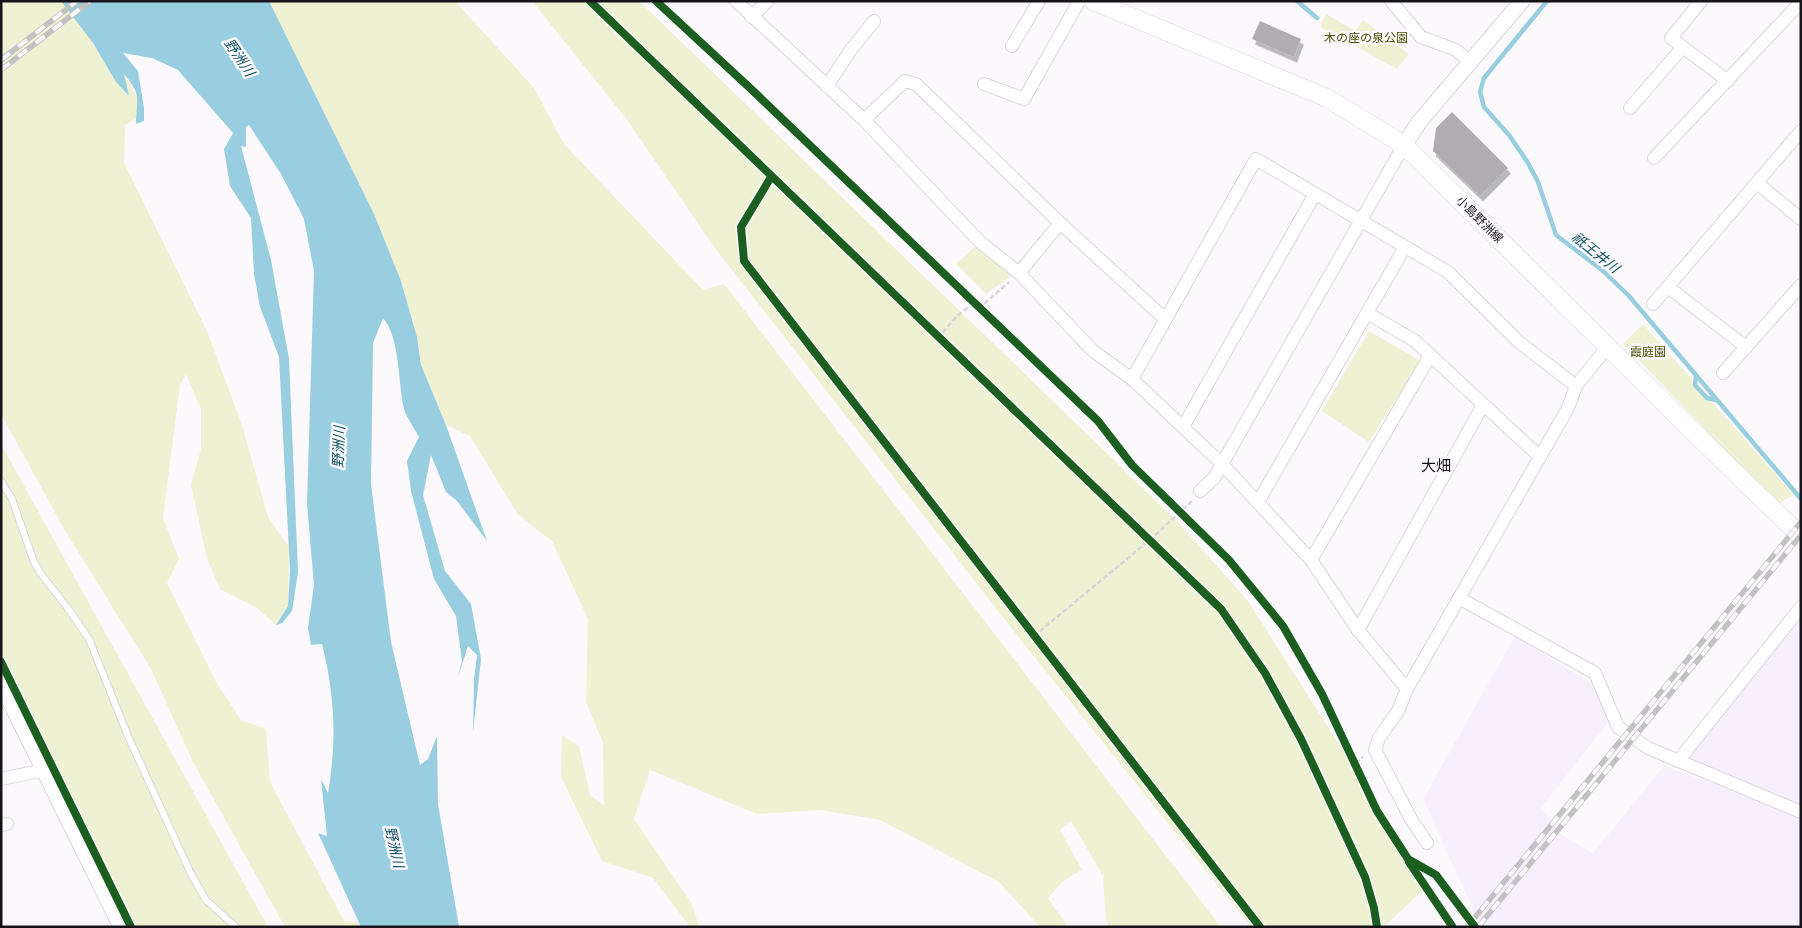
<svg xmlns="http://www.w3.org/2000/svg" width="1802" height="928" font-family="'Golos Text','Noto Sans JP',sans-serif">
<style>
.built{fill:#f7effe}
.green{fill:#eff1d3}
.water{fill:#98cedf}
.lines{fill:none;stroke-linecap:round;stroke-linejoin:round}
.stream{stroke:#98cedf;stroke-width:4.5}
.building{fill:#b0adb2;filter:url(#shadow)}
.service-casing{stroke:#d9d6dc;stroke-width:8}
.minor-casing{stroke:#d9d6dc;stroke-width:14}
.tertiary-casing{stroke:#d9d6dc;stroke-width:17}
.secondary-casing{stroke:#d9d6dc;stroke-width:19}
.path{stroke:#d7d6d7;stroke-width:2.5;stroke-dasharray:5 2.5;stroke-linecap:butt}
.service{stroke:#fefeff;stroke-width:6}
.minor{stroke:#fefeff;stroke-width:12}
.tertiary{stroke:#fefeff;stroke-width:15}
.secondary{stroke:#fefeff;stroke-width:18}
.rail-casing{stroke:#c3c2c3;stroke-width:5.5}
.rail{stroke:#fbf8fd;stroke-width:4;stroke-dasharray:11;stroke-linecap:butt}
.cycleway-casing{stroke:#fbf8fd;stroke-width:11}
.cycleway{stroke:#1b5e20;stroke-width:8}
.labels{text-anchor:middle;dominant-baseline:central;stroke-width:5;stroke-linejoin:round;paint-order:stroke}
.park-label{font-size:12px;fill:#4d4f00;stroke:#fbf8fd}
.street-label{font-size:12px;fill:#17131b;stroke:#fbf8fd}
.water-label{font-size:14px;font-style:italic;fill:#0a5060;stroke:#fbf8fd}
.quarter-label{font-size:15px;fill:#17131b;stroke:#fbf8fd}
</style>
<defs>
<filter id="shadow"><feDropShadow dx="3" dy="5.5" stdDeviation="0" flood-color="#0004"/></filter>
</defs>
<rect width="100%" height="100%" fill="#fbf9fc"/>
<g class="built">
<polygon points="1801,615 1801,806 1693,762 1691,756"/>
<polygon points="1515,636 1591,683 1609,721 1541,808 1563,836 1593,853 1664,766 1766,802 1801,821 1801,927 1481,927 1423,799"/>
</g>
<g class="green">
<polygon points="1,1 61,1 93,43 116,82 128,95 124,73 139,101 136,118 125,125 124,163 207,331 241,422 268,517 289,547 288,606 276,625 257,608 220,589 207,559 191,485 201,449 201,409 186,374 180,385 163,518 179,559 167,583 216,682 241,720 266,729 270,782 344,921 359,922 361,927 285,927 193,762 151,669 64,529 1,414"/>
<polygon points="269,1 455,1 534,88 564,144 703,290 724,284 1221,927 1109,927 1106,919 1103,876 1071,821 1060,830 1082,870 1063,881 1048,898 1068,927 1040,927 999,882 880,820 820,810 757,814 650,770 634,819 692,904 699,927 690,927 653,878 602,861 561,777 562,735 579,746 590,795 604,805 603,743 586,702 588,619 552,541 518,515 470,436 446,425 421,365 417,337 401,281 374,214"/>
<polygon points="532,1 639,1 1179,523 1248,601 1428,885 1384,927 1251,927 1020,639 711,243 628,121"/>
<polygon points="1326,14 1355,31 1363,20 1409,54 1397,69 1320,27"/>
<polygon points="979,243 1011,276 986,294 956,264"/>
<polygon points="1643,324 1794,495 1777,504 1623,344"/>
<polygon points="1369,331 1420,361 1369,442 1322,411"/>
<polygon points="1,444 268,927 126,927 1,680"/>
</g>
<path class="water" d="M 61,1 L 269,1 L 374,214 L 401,281 L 417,337 L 421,365 L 446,425 L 487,541 L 457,501 L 446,492 L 431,455 L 423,495 L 445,571 L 471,604 L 481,659 L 473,732 L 474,679 L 477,655 L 468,646 L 458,677 L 462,661 L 456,616 L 434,579 L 411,491 L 407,461 L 419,437 C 414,428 407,418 404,409 C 398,383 400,337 383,318 L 373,343 L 371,484 L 391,642 L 420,765 L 428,759 L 437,736 L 438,804 L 459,927 L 361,927 L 318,833 L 327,836 L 321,779 L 328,793 C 337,740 335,696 322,644 L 311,645 L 308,628 L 314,585 L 307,504 L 314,271 L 304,219 L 281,174 L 249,125 L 246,127 L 246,147 L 241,146 L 271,260 L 289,359 L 298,572 L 292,611 L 282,623 L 276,625 L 288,606 L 290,571 L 279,357 L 260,307 L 254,274 L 251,218 L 230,186 L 224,149 L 233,133 L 178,70 L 152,58 L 123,53 L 138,71 L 144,108 L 144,121 L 136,124 C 136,99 143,96 124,74 L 129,96 L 116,82 L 93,43 Z"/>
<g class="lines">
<g class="stream">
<polyline points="1297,1 1317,18"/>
<polyline points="1547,1 1484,78 1480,92 1484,107 1509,135 1528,163 1538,182 1556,235 1602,270 1629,296 1801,499"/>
<polyline points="1696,376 1695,385 1707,398 1716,400"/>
</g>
</g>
<g class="building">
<polygon points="1260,21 1301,39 1294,57 1252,39"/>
<polygon points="1452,112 1508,168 1480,196 1433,151 1436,128"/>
</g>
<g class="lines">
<defs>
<polyline id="service" points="1,481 12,499 34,562 41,574 67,607 89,639 128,736 191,874 206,900 236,927"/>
<g id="minor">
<polyline points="736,1 864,120 980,242 1019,273 1093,351 1132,379 1222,464 1311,560 1358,630 1407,689"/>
<polyline points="1391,1 1421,37 1456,50 1470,62"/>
<polyline points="1701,1 1671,38 1728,81"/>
<polyline points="751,17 768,1"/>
<polyline points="1012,46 1039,1"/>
<polyline points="984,84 1024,99 1079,1"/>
<polyline points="827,86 850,51 874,21"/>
<polyline points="1630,108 1683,47"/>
<polyline points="864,120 905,81 916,84 1060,223 1165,319"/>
<polyline points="1654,158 1801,2"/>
<polyline points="1757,183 1801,219"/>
<polyline points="1019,273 1060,223"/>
<polyline points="1668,287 1746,347"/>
<polyline points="1653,304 1801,131"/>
<polyline points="1367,313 1415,341 1540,457"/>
<polyline points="1723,373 1801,285"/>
<polyline points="1132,379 1256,159 1448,272 1520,343 1576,386"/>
<polyline points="1183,427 1315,194"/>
<polyline points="1200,491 1214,478 1404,145"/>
<polyline points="1258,502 1405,247"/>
<polyline points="1311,560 1430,356"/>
<polyline points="1459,598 1595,673 1618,727 1648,748 1801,812"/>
<polyline points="1358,630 1483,405"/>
<polyline points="1678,761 1801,607"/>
<polyline points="1,779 45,770"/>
<polyline points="1,825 7,824"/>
<polyline points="1427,843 1411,819 1375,750 1379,738 1398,711 1407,689 1568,408 1576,386 1608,346"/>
</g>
<g id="tertiary">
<polyline points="1404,145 1420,121 1522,1"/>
<polyline points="1,683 121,927"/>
</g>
<polyline id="secondary" points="1093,1 1327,98 1404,145 1731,469 1801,536"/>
</defs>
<use href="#service" class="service-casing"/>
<use href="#minor" class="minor-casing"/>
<use href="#tertiary" class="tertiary-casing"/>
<use href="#secondary" class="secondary-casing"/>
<g class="path">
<polyline points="771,177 741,227 744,261 1260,927"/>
<path d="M 938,338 C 950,325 963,303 983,305 L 1009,282"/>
<polyline points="1034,636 1151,539 1193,500"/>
<polyline points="1355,762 1363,757"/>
<polyline points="1408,859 1452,926"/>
</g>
<use href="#service" class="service"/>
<use href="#minor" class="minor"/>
<use href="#tertiary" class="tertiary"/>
<use href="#secondary" class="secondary"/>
<defs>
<g id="rail">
<polyline points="1,60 77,1"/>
<polyline points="1,70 90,1"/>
<polyline points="1467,927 1801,522"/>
<polyline points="1478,927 1801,535"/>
</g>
</defs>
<use href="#rail" class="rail-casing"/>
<use href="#rail" class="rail"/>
<defs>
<g id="cycleway">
<polyline points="590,1 1221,609 1265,673 1301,739 1365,877 1374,908 1377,927"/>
<polyline points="656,1 750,88 1098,421 1132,465 1229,560 1283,626 1322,694 1377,811 1408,859 1436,875 1475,927"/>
<polyline points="771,177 741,227 744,261 1260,927"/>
<polyline points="1,662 131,927"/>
<polyline points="1409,862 1452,926"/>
</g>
</defs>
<use href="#cycleway" class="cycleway-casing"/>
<use href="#cycleway" class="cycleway"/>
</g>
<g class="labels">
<g class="park-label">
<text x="1366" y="37">木の座の泉公園</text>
<text x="1648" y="351">霞庭園</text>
</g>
<g class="street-label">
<text transform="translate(1480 219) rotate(45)">小島野洲線</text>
</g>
<g class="water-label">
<text transform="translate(240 57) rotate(56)">野洲川</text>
<text transform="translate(1596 252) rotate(39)">祇王井川</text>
<text transform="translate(338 447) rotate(-88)">野洲川</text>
<text transform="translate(395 847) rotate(77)">野洲川</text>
</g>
<g class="quarter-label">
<text x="1436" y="465">大畑</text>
</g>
</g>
<rect width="1802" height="928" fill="none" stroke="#17131b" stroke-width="5"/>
</svg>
